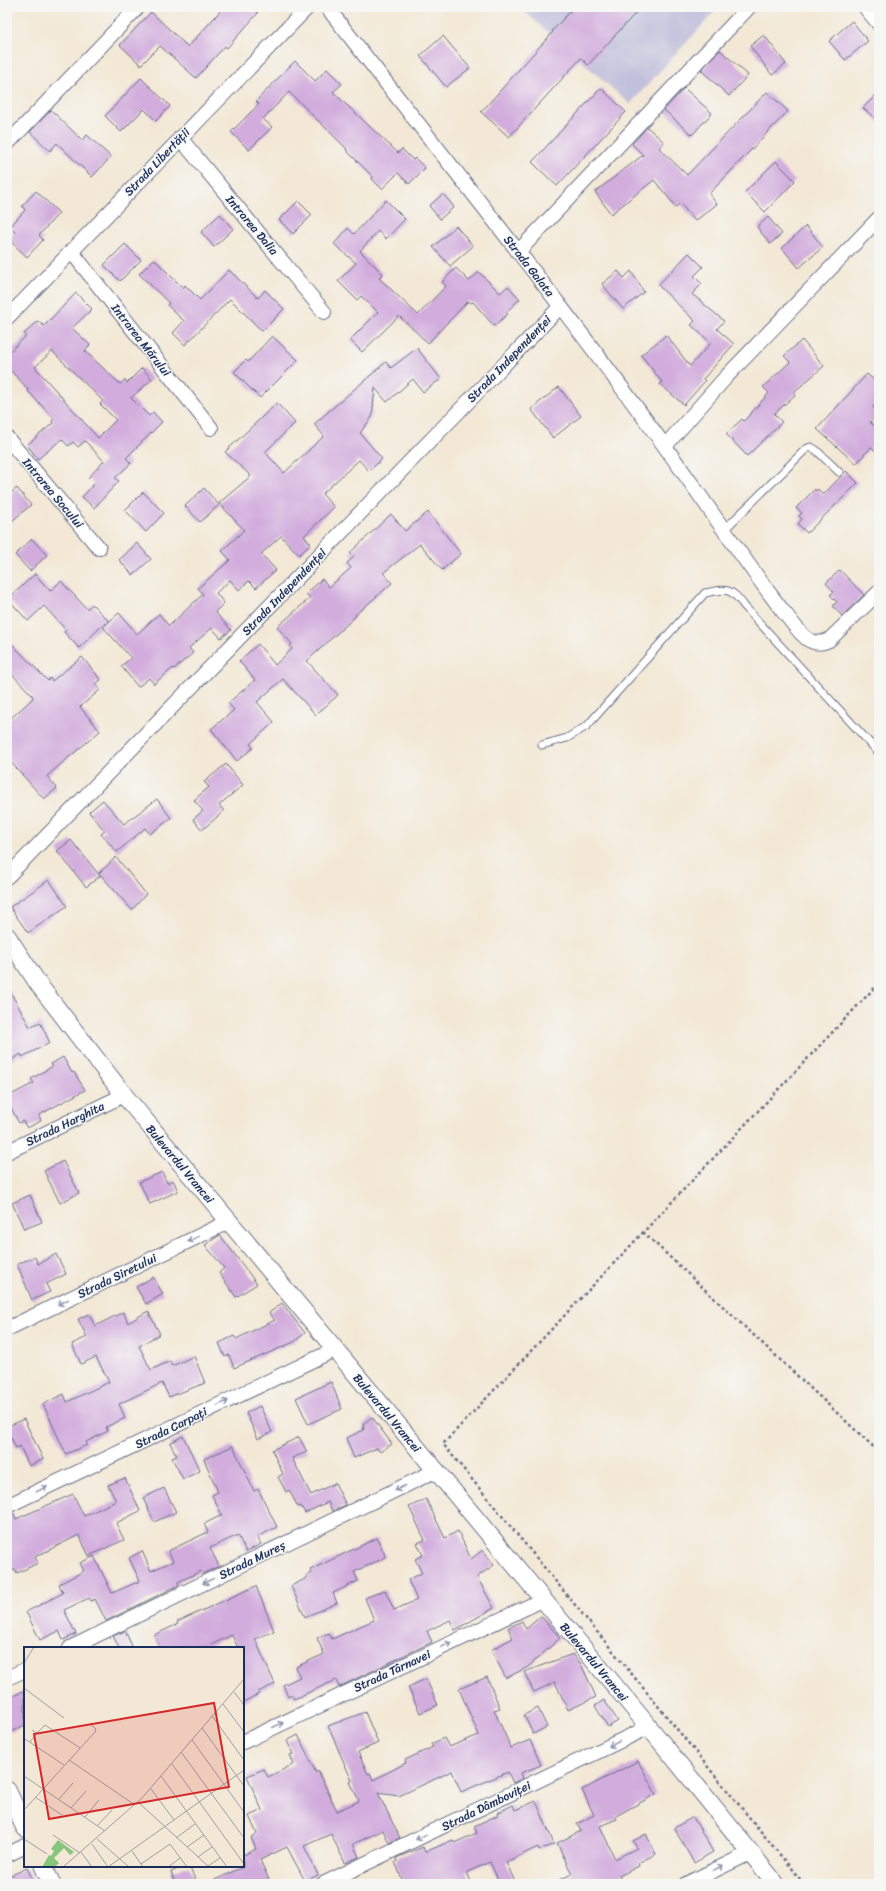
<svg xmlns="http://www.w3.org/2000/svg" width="886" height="1891" font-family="Sriracha,sans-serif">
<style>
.industrial{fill:#c2c1dc}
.building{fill:#d1acdd;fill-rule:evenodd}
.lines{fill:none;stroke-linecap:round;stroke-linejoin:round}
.service-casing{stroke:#677088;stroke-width:9}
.minor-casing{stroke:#677088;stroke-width:16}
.tertiary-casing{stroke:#677088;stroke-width:19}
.path{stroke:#677088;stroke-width:2.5;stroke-dasharray:3 3;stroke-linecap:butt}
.service{stroke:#fff;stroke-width:7}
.minor{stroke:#fff;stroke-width:14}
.tertiary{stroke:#fff;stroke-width:17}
.oneway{stroke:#8d97ae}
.labels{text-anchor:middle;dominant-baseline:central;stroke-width:3;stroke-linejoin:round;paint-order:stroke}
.street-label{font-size:12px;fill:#1b2f5e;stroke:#f6f6f2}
.inset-road{fill:none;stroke:#9d9ea5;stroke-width:1}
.view{fill:#d62828;fill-opacity:0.15;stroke:#d62828;stroke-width:2}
.inset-edge{fill:none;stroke:#1b2f5e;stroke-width:2}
</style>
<rect width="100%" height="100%" fill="#f6f6f2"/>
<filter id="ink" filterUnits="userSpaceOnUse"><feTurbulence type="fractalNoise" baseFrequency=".025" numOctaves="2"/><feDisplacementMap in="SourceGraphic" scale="8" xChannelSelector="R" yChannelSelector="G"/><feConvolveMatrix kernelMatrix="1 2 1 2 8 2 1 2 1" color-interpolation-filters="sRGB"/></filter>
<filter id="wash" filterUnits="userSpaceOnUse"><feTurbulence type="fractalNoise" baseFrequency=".012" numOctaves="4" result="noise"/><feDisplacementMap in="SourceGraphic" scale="16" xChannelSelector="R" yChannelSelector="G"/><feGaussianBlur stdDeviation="0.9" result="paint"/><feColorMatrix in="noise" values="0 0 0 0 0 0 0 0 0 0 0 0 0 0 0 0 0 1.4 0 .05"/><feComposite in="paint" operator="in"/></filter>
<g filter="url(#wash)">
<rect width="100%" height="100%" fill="#f3e8d5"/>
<polygon class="industrial" points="519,7 719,7 630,104"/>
<g id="blocks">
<g class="building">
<polygon points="224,7 251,7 258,13 227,48 225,46 196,78 160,46 141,65 120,45 151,12 188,47"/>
<polygon points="574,7 641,7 588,65 581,58 509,137 481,112 553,32 552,31"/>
<polygon points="852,21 868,41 845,60 829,41"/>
<polygon points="764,35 786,64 772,75 750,46"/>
<polygon points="443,36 470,68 446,87 420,56"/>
<polygon points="720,50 748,75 729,96 701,70"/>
<polygon points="295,61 315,81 327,69 342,84 333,92 398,153 402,149 413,160 415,158 425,168 409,184 398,173 382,189 372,179 373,177 346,150 347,149 289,92 263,119 272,127 249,150 231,132 259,104 256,101"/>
<polygon points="141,78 170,106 156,121 144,109 121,132 105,116"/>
<polygon points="601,88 626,112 557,186 532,162"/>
<polygon points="684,88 712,113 692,135 664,110"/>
<polygon points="767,92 788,111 709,194 717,204 695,221 680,203 676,207 654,180 611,214 595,192 643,155 632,144 647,127 664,142 659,148 687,175"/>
<polygon points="879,92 879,122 863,108"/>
<polygon points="51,110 82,140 87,135 111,157 92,177 57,143 50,151 30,132"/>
<polygon points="776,161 795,181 765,212 745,192"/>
<polygon points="36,191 59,213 39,235 43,240 27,257 8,239 15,232 10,227 25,210 22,206"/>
<polygon points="443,194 454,207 440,219 429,206"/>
<polygon points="386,200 405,219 386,239 378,231 360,251 383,274 379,278 418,315 446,286 442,282 456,268 469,281 479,272 500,293 508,286 520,299 506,312 508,314 494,326 473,302 471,303 468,301 428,343 399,316 362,352 350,340 378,312 361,296 357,300 338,281 356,263 334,244 348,228 354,234"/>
<polygon points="298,201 312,215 293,234 279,220"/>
<polygon points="220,214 233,229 214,247 201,232"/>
<polygon points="768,217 782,234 770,244 757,227"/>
<polygon points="456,226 473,246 450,266 433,247"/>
<polygon points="806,226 823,247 799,268 782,248"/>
<polygon points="125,244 141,260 120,281 104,265"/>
<polygon points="689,253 703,267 694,276 702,284 692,294 724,321 717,329 734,344 703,379 705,381 684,405 660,384 662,382 641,355 666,335 690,366 711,343 691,325 695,321 658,285"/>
<polygon points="154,259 183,288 185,285 200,300 229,270 258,298 265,290 284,309 262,331 230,299 185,345 173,333 184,321 167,305 169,303 139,274"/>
<polygon points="618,271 624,278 631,271 644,292 623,309 602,284"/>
<path d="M 76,293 L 92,309 L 72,328 L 90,345 L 85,351 L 120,384 L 125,380 L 127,383 L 142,368 L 152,379 L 131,398 L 149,416 L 153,412 L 162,422 L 126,458 L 131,463 L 115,478 L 119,481 L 94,508 L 82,497 L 94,484 L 88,478 L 104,461 L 85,441 L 78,447 L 73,442 L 68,446 L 62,439 L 38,459 L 27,445 L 53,423 L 52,421 L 54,419 L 27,390 L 28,389 L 7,367 L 7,354 L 26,336 L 24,334 L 38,321 L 44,326 ZM 52,351 L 103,401 L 100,404 L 116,420 L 98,438 L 35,367 Z"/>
<polygon points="272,336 298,360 260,398 234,372 246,360 248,362"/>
<polygon points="802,340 824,366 794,392 796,394 774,414 782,422 747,456 726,434 742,419 744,421 769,393 763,387 790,362 784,356"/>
<polygon points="417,348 441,379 423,392 413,379 387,402 375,388 372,417 360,433 382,459 369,471 359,460 322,494 334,507 304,536 311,544 299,555 281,536 261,554 276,570 256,588 249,581 239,590 230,580 216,593 224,603 215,612 231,630 221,638 212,628 189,648 193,653 174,669 173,668 154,684 149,678 138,687 121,666 131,658 103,627 119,613 137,634 159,614 169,626 203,594 198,588 230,560 222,551 244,530 219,503 251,476 225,452 277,403 295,423 265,452 284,473 324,436 314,424 386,362 391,368"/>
<polygon points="867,374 879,384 879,400 873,407 879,412 870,422 879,430 879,454 871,447 856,464 817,429"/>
<polygon points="559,387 581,416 553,438 531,409"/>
<polygon points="846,471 858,483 807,533 798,524 802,519 799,516 802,513 796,508 815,489 816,491 818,489 823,495"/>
<polygon points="17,488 31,505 7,525 7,496"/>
<polygon points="204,488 219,505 200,522 185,506"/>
<polygon points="143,492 164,513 146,532 125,510"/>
<polygon points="428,512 461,554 442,570 420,544 383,573 392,583 355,615 356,616 307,661 338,695 316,715 283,679 257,702 274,722 250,744 253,748 237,761 211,729 234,710 228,703 255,680 239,661 258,644 275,665 292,649 290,646 292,644 277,627 310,598 306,594 322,579 329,587 351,568 347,563 354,557 350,553 391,514 405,531"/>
<polygon points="32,539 47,555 30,571 15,555"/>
<polygon points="137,543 151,559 133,575 119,560"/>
<polygon points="840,570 864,595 842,616 833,606 837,602 830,595 834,592 826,583"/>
<polygon points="35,574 50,591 61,581 87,609 92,604 108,620 79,648 64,632 66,630 44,606 28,621 8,599"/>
<polygon points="7,639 48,681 50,678 52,681 82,657 101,680 95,684 100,690 80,707 100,731 47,776 57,788 44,799 7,758 7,722 33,698 32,695 7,669"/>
<polygon points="226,764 243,785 219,805 224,811 202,830 193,819 203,811 194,800 209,787 204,782"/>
<polygon points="157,799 171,818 150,834 145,828 117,852 101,834 105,831 89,812 103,800 124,824"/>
<polygon points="71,840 100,876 86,887 57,851"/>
<polygon points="116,857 146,894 132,910 99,873"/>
<polygon points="49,880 67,906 28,933 10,907"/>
<polygon points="7,986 30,1027 40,1022 50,1043 22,1057 21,1054 7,1063"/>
<polygon points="63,1057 72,1073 74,1072 85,1090 39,1115 41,1121 27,1128 23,1121 19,1123 11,1108 7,1110 7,1097 34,1083 31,1079 53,1066 51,1064"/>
<polygon points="63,1161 79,1193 60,1203 44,1171"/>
<polygon points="162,1172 167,1183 173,1180 178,1191 150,1204 139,1182"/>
<polygon points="30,1195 42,1222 24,1229 12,1203"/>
<polygon points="220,1235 257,1284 236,1297 219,1273 224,1268 205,1245"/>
<polygon points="56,1254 66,1274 46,1284 50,1292 32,1300 17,1264 35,1257 38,1264"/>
<polygon points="153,1277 163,1294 146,1304 136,1287"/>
<polygon points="282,1303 305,1333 294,1342 234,1368 229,1355 225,1357 219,1343 234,1336 236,1339 275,1320 269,1313"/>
<polygon points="148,1311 160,1334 139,1346 151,1370 170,1361 172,1366 194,1356 205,1383 169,1397 162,1383 119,1404 125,1418 106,1427 108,1431 86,1442 87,1445 66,1454 43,1404 64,1394 67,1402 109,1382 96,1357 81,1364 72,1344 87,1337 78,1319 89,1314 95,1326 123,1312 128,1323"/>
<polygon points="331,1382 342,1409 308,1424 296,1398"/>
<polygon points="260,1406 272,1432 258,1439 246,1413"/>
<polygon points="372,1417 392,1444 380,1452 377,1448 354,1458 346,1438 364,1430 363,1424"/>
<polygon points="24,1419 43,1459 29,1466 20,1446 16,1448 7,1429 7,1427"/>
<polygon points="183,1436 200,1471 183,1479 172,1458 177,1456 170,1443"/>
<polygon points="299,1437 307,1452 292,1458 311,1495 335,1483 346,1505 332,1511 328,1502 305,1513 301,1506 298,1507 289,1490 286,1492 278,1477 283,1474 272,1450"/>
<polygon points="233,1446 254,1491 258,1489 277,1527 257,1537 261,1544 246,1552 238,1535 210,1548 219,1566 202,1574 201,1571 178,1582 179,1585 106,1621 95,1599 91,1601 89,1598 64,1610 76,1634 63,1640 59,1631 40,1640 26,1612 63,1593 59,1584 84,1571 80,1563 94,1556 112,1593 140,1581 129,1558 142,1551 151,1571 173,1561 168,1551 208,1532 204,1524 222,1515 212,1495 218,1492 204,1459"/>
<polygon points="125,1478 140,1511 116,1523 124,1540 89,1556 79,1535 35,1557 38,1563 17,1573 15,1569 7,1573 7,1514 13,1513 16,1519 73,1494 84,1516 116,1501 108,1485"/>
<polygon points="164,1488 176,1512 154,1522 143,1498"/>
<polygon points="426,1499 445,1538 458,1531 471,1559 483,1550 494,1565 477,1577 494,1608 455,1630 450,1620 427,1631 432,1642 339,1687 336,1680 294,1699 292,1695 288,1697 283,1685 300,1677 296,1667 324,1654 317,1638 329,1633 332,1639 374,1620 365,1598 385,1590 394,1610 417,1600 408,1580 422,1573 415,1559 423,1555 417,1543 425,1540 409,1507"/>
<polygon points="377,1538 386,1557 354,1572 358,1581 333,1593 337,1603 305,1617 291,1586 307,1578 306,1576 312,1573 310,1570"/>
<polygon points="256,1586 274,1631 255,1639 275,1684 258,1692 259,1694 243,1702 243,1648 238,1648 232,1635 204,1648 160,1648 154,1635 178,1624 177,1622"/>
<polygon points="541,1616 560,1638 528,1667 506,1678 491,1650 513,1638 508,1628 522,1621 526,1629"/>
<polygon points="125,1631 133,1648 119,1648 113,1636"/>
<polygon points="573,1654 581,1664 596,1697 568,1710 555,1682 534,1692 524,1672"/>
<polygon points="487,1677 500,1708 494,1710 511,1748 530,1740 541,1765 521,1773 523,1778 513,1783 508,1772 461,1792 452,1771 399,1796 378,1793 400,1838 389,1843 383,1830 353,1844 359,1857 345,1863 331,1834 304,1846 318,1875 305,1881 287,1847 260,1860 271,1884 206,1884 243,1867 243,1855 256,1849 251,1837 257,1834 249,1816 262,1810 247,1776 264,1769 268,1777 294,1764 290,1755 293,1754 287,1741 298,1735 316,1773 318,1771 337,1811 359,1801 350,1782 352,1781 328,1726 365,1712 378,1743 358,1752 368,1774 370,1773 373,1780 406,1763 405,1760 433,1747 431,1744 444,1738 449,1747 479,1735 459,1689"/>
<polygon points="426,1679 438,1705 420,1713 408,1687"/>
<polygon points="25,1690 25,1725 11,1732 7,1724 7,1699"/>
<polygon points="604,1700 618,1721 608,1727 595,1706"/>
<polygon points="538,1708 547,1727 533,1734 524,1715"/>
<polygon points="638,1761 656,1794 616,1816 617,1819 600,1826 615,1859 637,1848 633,1841 646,1834 656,1854 638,1863 639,1866 619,1876 623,1884 550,1884 572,1874 557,1843 581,1831 577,1824 594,1815 582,1790"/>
<polygon points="536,1801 554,1844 539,1850 538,1847 506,1862 516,1884 500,1884 490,1862 467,1872 472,1884 404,1884 395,1862 397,1861 396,1858 423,1847 425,1852 453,1840 454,1843 477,1833 474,1826 498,1815 497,1813 513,1805 515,1810"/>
<polygon points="693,1817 713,1852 694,1863 674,1828"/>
<polygon points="185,1866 189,1866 197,1884 176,1884 171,1872"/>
<polygon points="27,1868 35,1884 7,1884 7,1877"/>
</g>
</g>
</g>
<g filter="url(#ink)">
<use href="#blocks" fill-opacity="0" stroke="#677088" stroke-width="1"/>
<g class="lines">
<defs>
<g id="service">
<polyline points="724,530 806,449 811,447 816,450 839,472"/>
<path d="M 542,745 L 567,738 L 587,726 L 705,593 C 728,588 731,588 745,607 L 879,753"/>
</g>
<g id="minor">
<path d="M 327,7 C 451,167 579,324 696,490 C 724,530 752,571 782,610 C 790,619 799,634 809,640 C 816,644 823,643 829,640 L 879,592"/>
<polyline points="865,7 879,24"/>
<polyline points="180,138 324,312"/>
<polyline points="8,143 138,7"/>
<polyline points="71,251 211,428"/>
<polyline points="518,252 749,7"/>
<polyline points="7,318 308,7"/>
<polyline points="7,438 99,548"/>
<polyline points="665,446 726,377 879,218"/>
<polyline points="7,877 560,307"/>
<polyline points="7,1152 124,1095"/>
<polyline points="7,1329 228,1222"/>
<polyline points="7,1506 334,1350"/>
<polyline points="70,1648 435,1471"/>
<polyline points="7,1678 25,1670"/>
<polyline points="243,1742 542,1600"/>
<polyline points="7,1855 25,1846"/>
<polyline points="323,1884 649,1727"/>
<polyline points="686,1884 750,1853"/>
</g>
<g id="tertiary">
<polyline points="7,936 39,985 124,1095 649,1727 776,1884"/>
<polyline points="7,1790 25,1828"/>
<polyline points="43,1866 52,1884"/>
</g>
</defs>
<use href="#service" class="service-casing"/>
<use href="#minor" class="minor-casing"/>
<use href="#tertiary" class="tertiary-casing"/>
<g class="path">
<polyline points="643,1232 879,1452"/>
<polyline points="804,1884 443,1444 879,983"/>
</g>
<use href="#service" class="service"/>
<use href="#minor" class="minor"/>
<use href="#tertiary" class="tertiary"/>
</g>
<defs><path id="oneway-shaft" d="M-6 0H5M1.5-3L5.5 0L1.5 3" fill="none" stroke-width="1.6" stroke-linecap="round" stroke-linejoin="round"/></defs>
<g class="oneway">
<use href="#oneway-shaft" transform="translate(193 1239) rotate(154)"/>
<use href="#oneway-shaft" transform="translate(63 1302) rotate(154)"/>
<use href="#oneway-shaft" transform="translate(223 1403) rotate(-26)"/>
<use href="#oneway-shaft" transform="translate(400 1488) rotate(154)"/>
<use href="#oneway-shaft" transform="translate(42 1489) rotate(-26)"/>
<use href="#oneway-shaft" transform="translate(208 1581) rotate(154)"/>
<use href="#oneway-shaft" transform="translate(446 1645) rotate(-25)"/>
<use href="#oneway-shaft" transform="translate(278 1725) rotate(-25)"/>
<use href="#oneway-shaft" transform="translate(614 1744) rotate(154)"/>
<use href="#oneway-shaft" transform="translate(421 1837) rotate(154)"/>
<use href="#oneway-shaft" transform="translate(718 1868) rotate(-26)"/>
</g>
</g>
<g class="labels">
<g class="street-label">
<text transform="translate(157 162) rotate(-46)">Strada Libertății</text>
<text transform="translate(252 225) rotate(50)">Intrarea Dalia</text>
<text transform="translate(529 266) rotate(52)">Strada Galata</text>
<text transform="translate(141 340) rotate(52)">Intrarea Mărului</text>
<text transform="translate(509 359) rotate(-46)">Strada Independenței</text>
<text transform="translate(53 493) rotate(50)">Intrarea Socului</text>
<text transform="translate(284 592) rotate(-46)">Strada Independenței</text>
<text transform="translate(65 1124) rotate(-26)">Strada Harghita</text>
<text transform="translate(180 1164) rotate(50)">Bulevardul Vrancei</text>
<text transform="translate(117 1276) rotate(-26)">Strada Siretului</text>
<text transform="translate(387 1413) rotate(50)">Bulevardul Vrancei</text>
<text transform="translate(171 1428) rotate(-26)">Strada Carpați</text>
<text transform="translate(252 1560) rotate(-26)">Strada Mureș</text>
<text transform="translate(594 1662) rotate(50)">Bulevardul Vrancei</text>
<text transform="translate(392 1671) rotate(-25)">Strada Târnavei</text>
<text transform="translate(486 1806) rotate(-26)">Strada Dâmboviței</text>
</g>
</g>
<g transform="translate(24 1647)">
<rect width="220" height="220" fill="#f3e8d5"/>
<path d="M 34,193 L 50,205 L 46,208 L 40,201 L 30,211 L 35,216 L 31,220 L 18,220 L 25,208 L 27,209 L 30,204 L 27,202 Z" fill="#86c57c"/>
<path class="inset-road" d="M 0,16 L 10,0M 0,41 L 40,71M 210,45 L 220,58M 199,57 L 220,85M 188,69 L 220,113M 178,81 L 220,139M 13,86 L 21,78 L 56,101M 1,92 L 40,118M 168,93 L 220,165M 6,95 L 13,86 L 8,83M 157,105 L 220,191M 45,113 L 111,158M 148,117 L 220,217M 0,129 L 81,184M 137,129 L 203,220M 127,142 L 150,173M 11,150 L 38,168M 35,152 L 49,136M 114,155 L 184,219 L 196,211M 47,161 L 62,144M 0,163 L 71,85 L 72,82 L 66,77M 61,170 L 75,153M 74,178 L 88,163M 29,188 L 56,206M 152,191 L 171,177M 0,192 L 23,207M 73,192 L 105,220M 68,197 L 84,220M 163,200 L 180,188M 108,204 L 119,220M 57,205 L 68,220M 174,210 L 188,200M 117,217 L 146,197 L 163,220M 39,220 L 118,151 L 220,32M 84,220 L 220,123M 144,220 L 156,211"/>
<path class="view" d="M 190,56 L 205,140 L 25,172 L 10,87 Z"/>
<rect width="220" height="220" class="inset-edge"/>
</g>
<rect width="886" height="1891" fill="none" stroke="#f6f6f2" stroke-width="24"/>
</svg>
